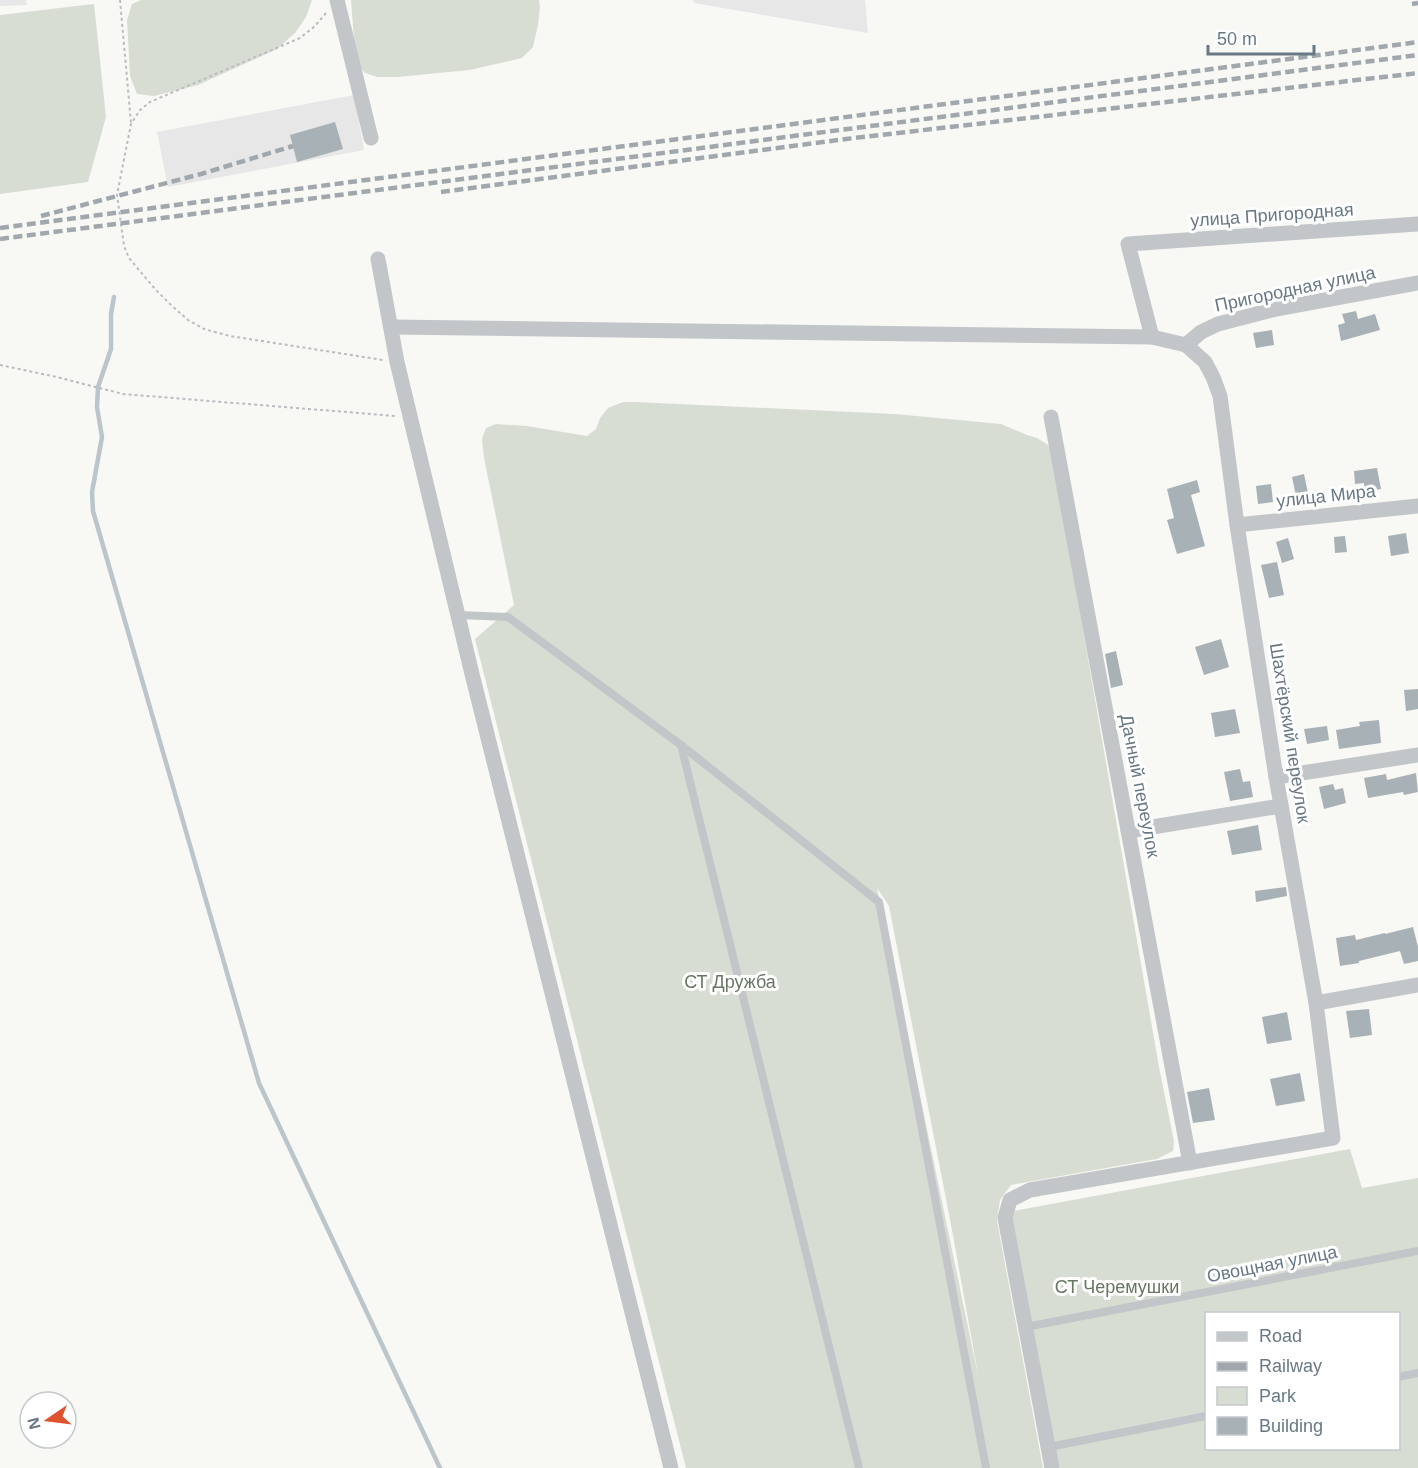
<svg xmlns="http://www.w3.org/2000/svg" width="1418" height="1468" font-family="Arial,sans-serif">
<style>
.built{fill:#e6e7e6}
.green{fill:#d8ddd4;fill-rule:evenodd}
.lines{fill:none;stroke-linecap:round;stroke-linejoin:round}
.stream{stroke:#bac6ca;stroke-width:4.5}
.building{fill:#a8b1b6}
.path{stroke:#babdbf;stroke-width:2;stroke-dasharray:3 3;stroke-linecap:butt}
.lane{stroke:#c2c6c9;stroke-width:8}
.street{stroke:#c2c6c9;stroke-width:15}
.rail{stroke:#a1a8ad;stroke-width:4.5;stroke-dasharray:9 4.5;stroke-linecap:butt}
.labels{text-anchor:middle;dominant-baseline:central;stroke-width:6;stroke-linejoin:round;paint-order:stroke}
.street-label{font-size:18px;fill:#687985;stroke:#fff}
.park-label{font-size:18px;fill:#677862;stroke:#fff}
</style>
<rect width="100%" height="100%" fill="#f8f8f5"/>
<g class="built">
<polygon points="0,0 26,0 27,5 0,6"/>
<polygon points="693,0 865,0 868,33 694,3"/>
<polygon points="354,95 364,150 168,187 157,132"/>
</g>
<g class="green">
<polygon points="141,0 312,0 306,17 295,33 277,49 198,85 154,96 137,94 130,76 127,20 132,4"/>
<polygon points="351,0 539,0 540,7 538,25 533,47 522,58 470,70 397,77 377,77 365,73 359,66 355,53"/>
<polygon points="94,4 106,117 88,182 0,194 0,15"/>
<path d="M 623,402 L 636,402 L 895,414 L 1001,424 L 1027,435 L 1037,438 L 1048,445 L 1052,452 L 1159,1067 L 1174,1141 L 1173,1151 L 1157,1159 L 1011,1185 L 1000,1200 L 997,1221 L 1043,1468 L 686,1468 L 475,639 L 514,605 L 484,458 L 482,439 L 486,428 L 496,424 L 527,426 L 587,436 L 596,429 L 600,418 L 608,408 ZM 877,888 L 889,906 L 952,1230 L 979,1380 Z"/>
<path d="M 1350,1149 L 1362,1188 L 1418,1178 L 1418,1468 L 1056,1468 L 1008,1212 ZM 1206,1314 L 1398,1314 L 1398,1448 L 1206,1448 Z"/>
</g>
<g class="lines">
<polyline class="stream" points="114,297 111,314 111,349 98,387 97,407 102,437 92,492 93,511 259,1083 440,1468"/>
</g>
<g class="building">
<polygon points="335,122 343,149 297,162 290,135"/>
<polygon points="1356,311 1358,319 1375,314 1380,330 1341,341 1338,325 1345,323 1342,314"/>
<polygon points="1272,330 1274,345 1256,348 1253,333"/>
<polygon points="1377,468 1381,489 1365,492 1364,483 1355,484 1354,471"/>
<polygon points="1304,474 1308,493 1296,496 1292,477"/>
<polygon points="1197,480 1200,492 1191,495 1205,546 1177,554 1167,520 1174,518 1167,489"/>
<polygon points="1271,484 1273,502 1258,504 1256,486"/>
<polygon points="1406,533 1409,553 1391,556 1388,536"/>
<polygon points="1345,536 1347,552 1335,553 1334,537"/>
<polygon points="1288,538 1294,559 1282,563 1276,542"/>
<polygon points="1277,562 1284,595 1269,598 1261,565"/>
<polygon points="1221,639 1229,667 1204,675 1195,647"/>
<polygon points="1116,651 1123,685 1111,688 1105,654"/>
<polygon points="1418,689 1418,709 1406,711 1404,690"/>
<polygon points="1235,709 1240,733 1215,737 1211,713"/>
<polygon points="1379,720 1381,743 1339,749 1336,730 1360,726 1359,722"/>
<polygon points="1327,726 1329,740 1307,744 1304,729"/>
<polygon points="1240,769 1243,782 1250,781 1253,797 1230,801 1224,772"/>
<polygon points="1416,773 1418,792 1404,795 1403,792 1368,798 1364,778 1386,774 1387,780"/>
<polygon points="1333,784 1335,790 1343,788 1346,803 1324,809 1319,787"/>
<polygon points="1258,825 1262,850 1232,855 1227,831"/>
<polygon points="1286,887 1287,896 1256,902 1255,891"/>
<polygon points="1413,927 1418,947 1418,961 1404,964 1400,951 1359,961 1359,963 1340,966 1336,938 1355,935 1356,940 1385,933 1385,934"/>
<polygon points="1369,1009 1372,1035 1350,1038 1346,1011"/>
<polygon points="1287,1012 1292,1040 1267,1044 1262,1017"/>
<polygon points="1300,1073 1305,1101 1276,1106 1270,1079"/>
<polygon points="1209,1088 1215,1120 1193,1123 1187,1092"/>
</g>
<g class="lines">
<g class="path">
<polyline points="120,0 131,123"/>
<polyline points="326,13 315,26 300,38 150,102 140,110 131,124 117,195 124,246 129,258 155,289 171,305 188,320 204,329 230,336 383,360"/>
<polyline points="0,365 57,377 123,394 396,416"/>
</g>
<g class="lane">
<polyline points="458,615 508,617 681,745 879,902 986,1468"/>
<polyline points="681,745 859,1468"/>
<polyline points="1026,1327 1418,1251"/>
<polyline points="1398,1377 1418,1373"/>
<polyline points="1049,1447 1206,1416"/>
</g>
<g class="street">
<polyline points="337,0 371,138"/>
<polyline points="378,259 397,362 472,674 671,1468"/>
<polyline points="391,327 1152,337 1186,345 1205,362 1213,377 1220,396 1237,525 1276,777 1316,1003 1333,1138 1030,1190 1010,1200 1005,1218 1052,1468"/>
<polyline points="1152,337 1128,244 1418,224"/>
<polyline points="1186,345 1201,332 1218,324 1276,309 1418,283"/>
<polyline points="1051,417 1190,1163"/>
<polyline points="1237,525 1418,506"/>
<polyline points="1276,777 1418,755"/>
<polyline points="1128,831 1281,806"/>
<polyline points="1316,1003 1418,985"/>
</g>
<g class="rail">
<polyline points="1412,4 1418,3"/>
<polyline points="441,192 846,139 1418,73"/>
<polyline points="41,216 201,174 293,146"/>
<polyline points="0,228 1418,42"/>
<polyline points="0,239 1418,55"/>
</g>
</g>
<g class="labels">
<g class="street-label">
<text transform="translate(1272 215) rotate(-4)">улица Пригородная</text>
<text transform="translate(1295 289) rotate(-12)">Пригородная улица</text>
<text transform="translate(1326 496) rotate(-6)">улица Мира</text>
<text transform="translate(1290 733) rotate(81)">Шахтёрский переулок</text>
<text transform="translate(1140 786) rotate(79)">Дачный переулок</text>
<text transform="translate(1272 1264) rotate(-11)">Овощная улица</text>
</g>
<g class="park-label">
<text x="730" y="982">СТ Дружба</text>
<text x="1117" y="1287">СТ Черемушки</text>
</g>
</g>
<rect x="1205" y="1312" width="195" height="138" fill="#ffffff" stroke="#c3c9ce" stroke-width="1.5"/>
<rect x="1217" y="1332" width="30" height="9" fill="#c2c6c9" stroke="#c3c9ce" stroke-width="1.5"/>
<text x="1259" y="1342" font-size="18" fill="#687985">Road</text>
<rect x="1217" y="1362" width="30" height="9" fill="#a1a8ad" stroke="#c3c9ce" stroke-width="1.5"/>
<text x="1259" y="1372" font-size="18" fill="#687985">Railway</text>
<rect x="1217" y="1387" width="30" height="18" fill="#d8ddd4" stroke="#c3c9ce" stroke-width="1.5"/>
<text x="1259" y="1402" font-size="18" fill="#687985">Park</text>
<rect x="1217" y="1417" width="30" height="18" fill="#a8b1b6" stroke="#c3c9ce" stroke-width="1.5"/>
<text x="1259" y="1432" font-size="18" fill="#687985">Building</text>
<g transform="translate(48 1420) rotate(256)"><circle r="28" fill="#ffffff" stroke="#c3c9ce" stroke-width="1.5"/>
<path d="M0-4.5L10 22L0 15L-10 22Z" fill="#de522f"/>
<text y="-9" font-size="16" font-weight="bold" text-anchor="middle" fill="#687985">N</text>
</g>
<path d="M1208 45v9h106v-9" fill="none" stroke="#687985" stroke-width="3"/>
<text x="1217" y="45" font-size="18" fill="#687985" stroke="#ffffff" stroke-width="4.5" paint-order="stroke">50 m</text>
</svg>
